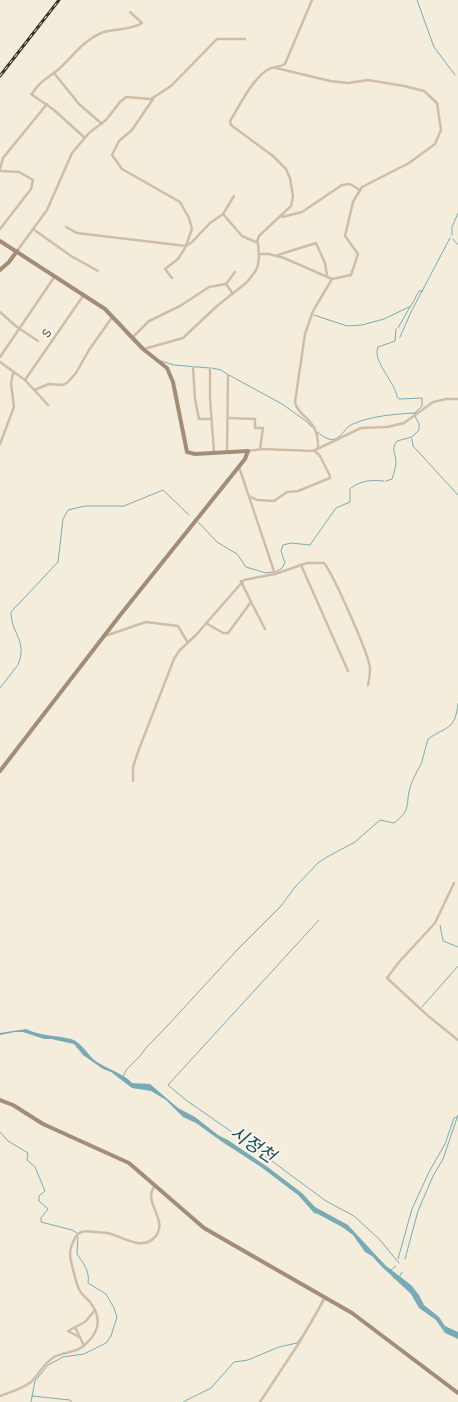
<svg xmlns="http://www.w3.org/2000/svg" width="458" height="1402" font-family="Quicksand,'Noto Sans KR',sans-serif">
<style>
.water{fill:#78abb5}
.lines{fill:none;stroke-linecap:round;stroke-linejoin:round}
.stream{stroke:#78abb5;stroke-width:1}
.street{stroke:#cfbea7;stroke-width:2.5}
.secondary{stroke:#a38d77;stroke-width:4}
.rail-casing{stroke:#3a3028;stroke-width:3}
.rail{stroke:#fcf6ea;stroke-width:1;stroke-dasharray:4;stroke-linecap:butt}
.labels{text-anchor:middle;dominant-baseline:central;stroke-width:4;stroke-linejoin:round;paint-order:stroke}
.street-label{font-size:16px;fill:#3a3028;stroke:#fcf6ea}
.water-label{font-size:18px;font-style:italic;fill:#195261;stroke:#fcf6ea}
</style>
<rect width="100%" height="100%" fill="#f5eddc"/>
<path class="water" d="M 26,1029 C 40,1036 56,1035 71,1039 C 82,1042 87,1055 97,1062 C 106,1068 126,1075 132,1083 L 150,1084 L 178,1108 L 195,1117 L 218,1135 L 228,1140 L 269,1168 L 302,1193 L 315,1207 L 348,1225 L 385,1265 L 411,1285 L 419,1295 L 424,1305 L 439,1317 L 445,1326 L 458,1332 L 458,1339 L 445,1333 L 436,1320 L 419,1308 L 411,1294 L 394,1278 L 393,1279 L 393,1277 L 382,1267 L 372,1256 L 365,1252 L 353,1235 L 342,1227 L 316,1213 L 315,1214 L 298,1195 L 261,1167 L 221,1141 L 196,1123 L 183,1117 L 166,1100 L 151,1091 L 132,1088 L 111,1072 L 103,1069 L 83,1055 L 74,1044 L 51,1039 L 44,1039 L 23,1032 L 15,1032 L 0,1035 L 0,1033 Z"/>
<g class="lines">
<g class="stream">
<polyline points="417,0 434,47 455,75"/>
<polyline points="452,235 452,227 458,213"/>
<polyline points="453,239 458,245"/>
<polyline points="314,315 347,326 362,325 384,319 411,306 419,291 423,291"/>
<polyline points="398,328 410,307"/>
<path d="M 396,329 L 395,341 L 378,347 C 372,362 396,383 397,397 L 399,399 L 422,398 L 422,406 L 414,414"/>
<polyline points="400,337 411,312 450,238"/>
<polyline points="161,361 174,365 210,368"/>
<polyline points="212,368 221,370 227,374"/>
<polyline points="229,375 282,404 306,421 312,427"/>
<path d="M 317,432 C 323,436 328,441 335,439 C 343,436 345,427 353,424 C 371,416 395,414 415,413"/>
<polyline points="412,439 413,446 458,495"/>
<path d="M 386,481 L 392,479 C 394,473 396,467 396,461 C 395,452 391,449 397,441 L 412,437 L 419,430 L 419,424 L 415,416"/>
<path d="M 351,488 C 361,480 372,480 384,481"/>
<polyline points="198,522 217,542 237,554 246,567 266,573 273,572"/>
<polyline points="276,572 282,568 285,563 281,551 283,545 291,543 310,545 336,508 350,502 350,489"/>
<path d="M 18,665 C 28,640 11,634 11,612 L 58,562 L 63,519 L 68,510 L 85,506 L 124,506 L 163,490 L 189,515"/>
<polyline points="0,688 17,666"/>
<path d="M 422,761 L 428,739 C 448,725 455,731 458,703"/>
<polyline points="440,925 443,941 458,947"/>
<polyline points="422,1007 458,966"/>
<path d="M 123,1077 L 126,1070 L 141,1055 L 146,1048 L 170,1023 L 237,950 L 281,906 L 295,887 L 318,863 L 327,857 L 355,842 L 380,820 L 394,823 C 412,809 405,806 410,788 C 412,780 418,770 422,762"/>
<polyline points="0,1132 8,1141 28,1153 27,1160 35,1167 45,1191 39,1196 39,1201 48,1209 41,1218 41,1222 72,1230 77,1233"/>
<polyline points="239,1137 186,1100 168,1085 319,920"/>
<polyline points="242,1139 326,1201 354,1216 380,1240 399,1263"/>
<polyline points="398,1259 412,1209 429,1172 445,1144 454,1118 457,1117"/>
<polyline points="405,1259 418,1211 433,1176 443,1159 458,1115"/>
<polyline points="391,1270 396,1266"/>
<polyline points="400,1276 402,1272"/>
<polyline points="319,1307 323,1299"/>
<polyline points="32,1396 70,1400 72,1402"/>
<path d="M 31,1402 L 35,1381 L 48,1365 L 63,1357 L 84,1354 L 106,1343 L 111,1336 L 117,1317 L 114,1308 L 106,1294 L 88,1283 C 90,1271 83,1263 77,1254 L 78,1237"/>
<polyline points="183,1402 211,1388 234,1362 248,1360 279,1347 297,1343 302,1336"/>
</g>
<g class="street">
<polyline points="54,73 79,104 102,124"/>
<polyline points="31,94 54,110 85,138"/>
<path d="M 32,94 C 39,81 50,77 60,68 C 74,55 83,41 101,33 C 114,28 130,31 142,23 L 130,12"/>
<polyline points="153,99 132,130 119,141 112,155 122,169 180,202 189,218 192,229 185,248 178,259 165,269 172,278"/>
<polyline points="0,169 3,158 7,153 47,104"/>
<polyline points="0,171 19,172 33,180 31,189 0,229"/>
<polyline points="282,217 302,212 342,185 350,184 360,190"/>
<polyline points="66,227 77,233 186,246 192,242 210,223 223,214 234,196"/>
<polyline points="33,229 71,256 98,271"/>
<path d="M 257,242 L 259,236 L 291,206 L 293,197 L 290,178 L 286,169 L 273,156 L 231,125 L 230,121 C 240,105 251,81 267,70 C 273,66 279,68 285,64 L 312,0"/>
<polyline points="17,251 47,210 72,153 89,133 106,120 120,102 126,97 151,99 171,86 217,39 245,39"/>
<polyline points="259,254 269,254 284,258 332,279 351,275 358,254 345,236 353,202 362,187 409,163 435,144 441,130 437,103 424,91 404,86 368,80 348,83 330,81 276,68"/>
<polyline points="278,255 316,243 325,263 327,276"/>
<polyline points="226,284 233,294"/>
<polyline points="0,312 17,327 38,341"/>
<polyline points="132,338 149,321 180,306 209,287 226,284 235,272"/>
<polyline points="144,349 183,338 217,306 246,283 255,272 258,265 259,257 258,243 242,236 223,214"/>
<polyline points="0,357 55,276"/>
<polyline points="0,362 25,380 48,405"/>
<polyline points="193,367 195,399 199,419 212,419"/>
<polyline points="210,369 210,398 214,452"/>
<polyline points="25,380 83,296"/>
<polyline points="34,390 49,384 63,385 68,382 76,373 89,350 113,316"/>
<polyline points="228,418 255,419 255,428 263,428 260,449"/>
<polyline points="0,444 14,407 11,384 13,373"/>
<path d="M 318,447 C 319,418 298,418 295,402 L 305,334 L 313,311 L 332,279"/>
<polyline points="248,451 262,449 313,451 361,428 387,427 404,423 433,402 446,399 458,399"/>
<polyline points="227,452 228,375"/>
<polyline points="239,467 275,574"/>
<polyline points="249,496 257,500 274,501 287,492 298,491 330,478 330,476 320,456 314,450"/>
<polyline points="301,565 348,671"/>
<polyline points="251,602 265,629"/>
<polyline points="206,623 223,633 228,633 251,602 241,581"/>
<polyline points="105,636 146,622 178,626 188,643"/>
<path d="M 133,781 L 133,767 L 139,749 L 174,659 L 179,651 L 196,635 L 244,580 L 275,574 L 307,563 L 324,563 C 333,574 370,656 370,669 C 370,674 369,680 368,685"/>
<polyline points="454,883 435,923 399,962 387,978 427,1015 458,1040"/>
<polyline points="75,1327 84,1346"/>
<polyline points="79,1337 68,1331 85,1322 95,1310"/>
<path d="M 0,1396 C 10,1392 22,1389 31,1382 C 40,1373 43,1364 54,1357 C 63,1352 74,1353 82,1347 C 99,1334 103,1319 90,1302 C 87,1298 82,1295 80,1291 C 77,1287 70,1259 70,1254 C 70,1249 72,1244 74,1240 C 79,1229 86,1231 96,1232 C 101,1233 106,1232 111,1234 C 124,1238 142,1250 154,1238 C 171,1221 141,1202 155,1186"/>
<polyline points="260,1402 299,1343 325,1298"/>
</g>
<g class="secondary">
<polyline points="0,241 105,309 143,349 167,368 173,382 187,452 195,454 248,451 245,459 121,614 0,771"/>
<polyline points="0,270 9,262 17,251"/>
<polyline points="0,1100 13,1105 43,1124 129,1163 204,1228 352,1313 458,1393"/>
</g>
<defs>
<polyline id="rail" points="0,76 59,0"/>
</defs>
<use href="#rail" class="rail-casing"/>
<use href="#rail" class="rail"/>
</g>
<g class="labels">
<g class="street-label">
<text transform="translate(45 332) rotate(-57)">s</text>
</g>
<g class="water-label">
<text transform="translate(253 1144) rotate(34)">시정천</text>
</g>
</g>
</svg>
